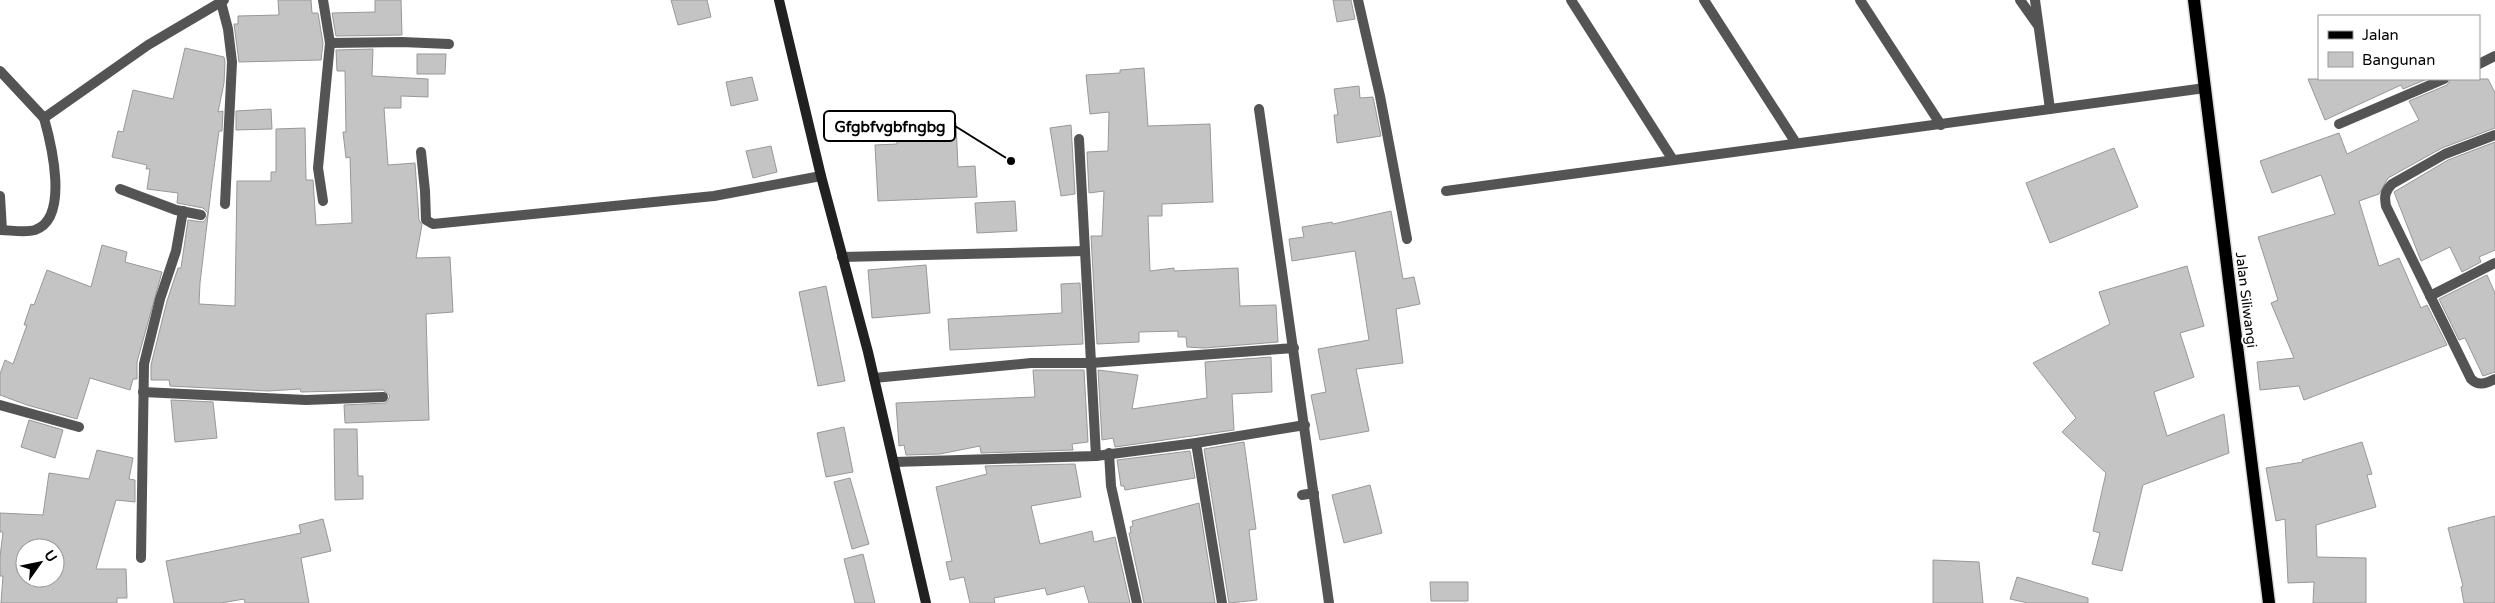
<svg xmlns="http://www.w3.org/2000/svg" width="2495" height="603" font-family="'Varela Round',sans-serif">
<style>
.building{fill:#c4c4c4;stroke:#989898;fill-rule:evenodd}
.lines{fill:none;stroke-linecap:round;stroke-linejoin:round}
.primary-casing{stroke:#dbdbdb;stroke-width:15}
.service{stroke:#545454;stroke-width:10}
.minor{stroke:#545454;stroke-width:10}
.secondary{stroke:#212121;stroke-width:10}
.primary{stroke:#000;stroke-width:12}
.labels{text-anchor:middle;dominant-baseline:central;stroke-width:4;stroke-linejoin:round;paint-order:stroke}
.street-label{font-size:14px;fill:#000;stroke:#fff}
.leader{fill:none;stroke:#000;stroke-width:2}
.callout-dot{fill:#000;stroke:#fff;stroke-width:2}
.callout{fill:#fff;stroke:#000;stroke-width:2}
.callout-label{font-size:15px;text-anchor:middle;font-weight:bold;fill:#000}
</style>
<rect width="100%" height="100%" fill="#fff"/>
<g class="building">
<polygon points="278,0 311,0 312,13 318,13 323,43 321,60 239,62 234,24 238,24 238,16 279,15"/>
<polygon points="375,0 401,0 402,35 336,36 332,13 375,12"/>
<polygon points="671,0 707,0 711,17 678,25"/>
<polygon points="1333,0 1351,0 1355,19 1337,22"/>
<polygon points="185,48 224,57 225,62 224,83 218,112 223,111 222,131 219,131 212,182 200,283 199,304 235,306 237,181 271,181 271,172 276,172 276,129 305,128 306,180 313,180 316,225 352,223 350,157 346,158 343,132 346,132 345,71 337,71 336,50 373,49 372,76 428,79 428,97 401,96 401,108 384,108 388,165 415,163 419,220 422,225 416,258 450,257 453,312 426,314 429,420 345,423 344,405 386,403 390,396 383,390 301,392 300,389 268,391 170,386 169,380 151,380 151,365 167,301 178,268 181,268 188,220 203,222 206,219 208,213 203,208 177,203 178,193 147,189 150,169 146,169 147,165 112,157 118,131 123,132 133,90 173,99"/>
<polygon points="417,54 446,54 445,74 417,74"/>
<polygon points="1144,68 1148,126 1210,124 1213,202 1162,204 1162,216 1148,216 1150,271 1174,268 1174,271 1238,268 1240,306 1276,305 1278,342 1204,348 1187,347 1186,337 1178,337 1178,331 1139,332 1139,342 1097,344 1091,236 1102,236 1104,191 1089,193 1087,152 1108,151 1109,112 1090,114 1086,75 1120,73 1120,70"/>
<polygon points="752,77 758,100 731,106 726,82"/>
<polygon points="2308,79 2427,79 2403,89 2401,85 2325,120"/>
<polygon points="2451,79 2488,79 2495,93 2495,128 2442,148 2388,178 2379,194 2359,201 2379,266 2399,258 2421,308 2427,305 2447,345 2304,400 2299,386 2260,390 2257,362 2294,358 2271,303 2278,300 2258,237 2335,214 2321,175 2272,193 2260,161 2339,133 2347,154 2419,120 2409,101 2447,85"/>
<polygon points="1359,86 1360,98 1373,97 1381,136 1337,143 1334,115 1338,115 1334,89"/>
<polygon points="271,109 272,129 236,130 236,111"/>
<polygon points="956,123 958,167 975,166 977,197 878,201 875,145 897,144 896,126"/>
<polygon points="1071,125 1075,194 1061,196 1050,128"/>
<polygon points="2495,142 2495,250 2479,257 2481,262 2462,272 2450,247 2421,261 2394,192 2448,160"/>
<polygon points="771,146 777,172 753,178 746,151"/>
<polygon points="2114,148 2138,207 2050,243 2026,183"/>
<polygon points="1015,201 1017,231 977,233 975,203"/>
<polygon points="1391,211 1403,279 1414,277 1420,304 1396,309 1403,363 1356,369 1369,431 1320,440 1311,395 1326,392 1318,349 1369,340 1355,251 1292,261 1289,239 1304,237 1302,227 1332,222 1333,224"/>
<polygon points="102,245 127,252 125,262 162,272 137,362 137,379 133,379 130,390 90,378 77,419 27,405 0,395 0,374 5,360 13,364 27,325 24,325 31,304 34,305 47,270 91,287"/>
<polygon points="926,265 930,313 872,318 868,270"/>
<polygon points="2187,266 2204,326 2180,333 2194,377 2154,392 2167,436 2224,414 2229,453 2143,485 2122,571 2092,564 2100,533 2093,531 2106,473 2062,432 2076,418 2033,363 2110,324 2099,292"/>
<polygon points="2487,275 2495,293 2495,372 2483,376 2465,338 2459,340 2439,299"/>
<polygon points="1080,283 1083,344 950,350 948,319 1062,313 1061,284"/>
<polygon points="826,286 845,381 818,386 799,292"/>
<polygon points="1271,357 1272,392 1232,394 1234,430 1115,447 1113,438 1102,440 1098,370 1138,375 1132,409 1207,398 1205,362"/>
<polygon points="1033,370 1084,370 1088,442 1072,444 1073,450 981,453 980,446 940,454 906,455 904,445 899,446 896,403 1035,397"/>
<polygon points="171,400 213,402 217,438 175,442"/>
<polygon points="29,420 63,430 55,458 21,447"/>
<polygon points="844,427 853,472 826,477 817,433"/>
<polygon points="334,429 357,429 358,476 363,476 363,499 335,500"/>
<polygon points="1244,442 1256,529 1249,530 1257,600 1229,603 1204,449"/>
<polygon points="2362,442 2372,474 2367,475 2376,507 2316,525 2317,557 2366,558 2366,603 2313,603 2314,582 2288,583 2285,519 2276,521 2266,468 2303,462 2302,460"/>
<path d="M 97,450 L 133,458 L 129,479 L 135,480 L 135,502 L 116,500 L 96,569 L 126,569 L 127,598 L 117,598 L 117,603 L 1,603 L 3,576 L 0,576 L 0,557 L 3,532 L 0,532 L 0,513 L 43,515 L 49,473 L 89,479 ZM 25,548 L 55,548 L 55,578 L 25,578 Z"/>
<polygon points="1190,451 1195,478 1125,490 1124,486 1121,486 1117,460"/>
<polygon points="1075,464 1081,497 1031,506 1040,544 1092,531 1094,542 1115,537 1130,603 1089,603 1084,586 1047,595 1045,588 994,598 995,603 970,603 964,577 950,580 946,562 952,561 936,487 987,474 985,466"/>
<polygon points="850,478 869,544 852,549 834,482"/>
<polygon points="1370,485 1382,533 1344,543 1332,495"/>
<polygon points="1199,503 1215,603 1144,603 1129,533 1131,533 1130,527 1133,526 1132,521"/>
<polygon points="2495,516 2495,603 2464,603 2461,587 2463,586 2448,528"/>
<polygon points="323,519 331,551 301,558 309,603 245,603 244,599 221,603 174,603 166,561 301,533 299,525"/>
<polygon points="863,554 875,603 855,603 844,559"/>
<polygon points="1933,560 1979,562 1983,603 1933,603"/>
<polygon points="2017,577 2088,598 2088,603 2028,603 2010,599"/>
<polygon points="1430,582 1468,582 1468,601 1431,601"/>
</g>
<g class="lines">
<defs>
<polyline id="primary" points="2194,0 2269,603"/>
</defs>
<use href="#primary" class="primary-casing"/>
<polyline class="service" points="1302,495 1314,493"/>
<g class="minor">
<polyline points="224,0 221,2 228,29 232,62 225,204"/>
<polyline points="323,0 330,43 318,168 323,201"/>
<polyline points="1358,0 1380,96 1407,239"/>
<polyline points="1571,0 1673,160"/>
<polyline points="1704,0 1796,143"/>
<polyline points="1860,0 1941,125"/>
<polyline points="2020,0 2037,24"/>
<polyline points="2035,0 2050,109"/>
<polyline points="330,43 402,42 449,44"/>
<polyline points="2479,64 2495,56"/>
<polyline points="0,71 44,118"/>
<polyline points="1259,109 1329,603"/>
<polyline points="2339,124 2444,79"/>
<path d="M 2495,135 L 2445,154 L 2392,184 C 2385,191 2384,196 2386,206 L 2471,379 C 2479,387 2486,383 2495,379"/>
<polyline points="1079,139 1096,456"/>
<polyline points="421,152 425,191 426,220 433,224 714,196 821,176"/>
<polyline points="120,189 176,210 201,215"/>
<polyline points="1446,191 2205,88"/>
<polyline points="0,196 2,230"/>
<path d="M 0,230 C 10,230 25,233 35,230 C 70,218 51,143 44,118 L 148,45 L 221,2 L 220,0"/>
<polyline points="842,257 1084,251"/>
<polyline points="2430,296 2495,263"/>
<polyline points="874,378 1031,363 1091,363 1294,348"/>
<polyline points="143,392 306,400 383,397"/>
<polyline points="0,405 79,427"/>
<polyline points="1196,443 1222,603"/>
<polyline points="1109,453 1111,486 1137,603"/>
<polyline points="894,462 1096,456 1196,443 1305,425"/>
<polyline points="141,558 144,364 160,299 176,251 183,211"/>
</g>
<polyline class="secondary" points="779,0 821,176 868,352 926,603"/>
<use href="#primary" class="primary"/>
</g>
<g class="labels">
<g class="street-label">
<text transform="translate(2246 300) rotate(83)">Jalan Siliwangi</text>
</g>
</g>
<path class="leader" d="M1011 161L955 126"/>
<circle class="callout-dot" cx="1011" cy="161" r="5"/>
<rect class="callout" x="824" y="111" width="131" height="30" rx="5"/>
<g class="callout-label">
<text x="890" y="132">Gfgbfvgbfngbg</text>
</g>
<rect x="2318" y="15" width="162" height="65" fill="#ffffff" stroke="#999999"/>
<rect x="2328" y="31" width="25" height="8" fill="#000000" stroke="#999999"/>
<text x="2362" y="40" font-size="15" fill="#000000">Jalan</text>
<rect x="2328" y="52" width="25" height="15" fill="#c4c4c4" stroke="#999999"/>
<text x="2362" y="65" font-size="15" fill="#000000">Bangunan</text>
<g transform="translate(40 563) rotate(57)"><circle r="24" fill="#ffffff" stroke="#999999"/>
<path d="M0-4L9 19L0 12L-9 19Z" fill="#000000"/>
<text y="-8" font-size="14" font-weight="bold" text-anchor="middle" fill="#000000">U</text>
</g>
</svg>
